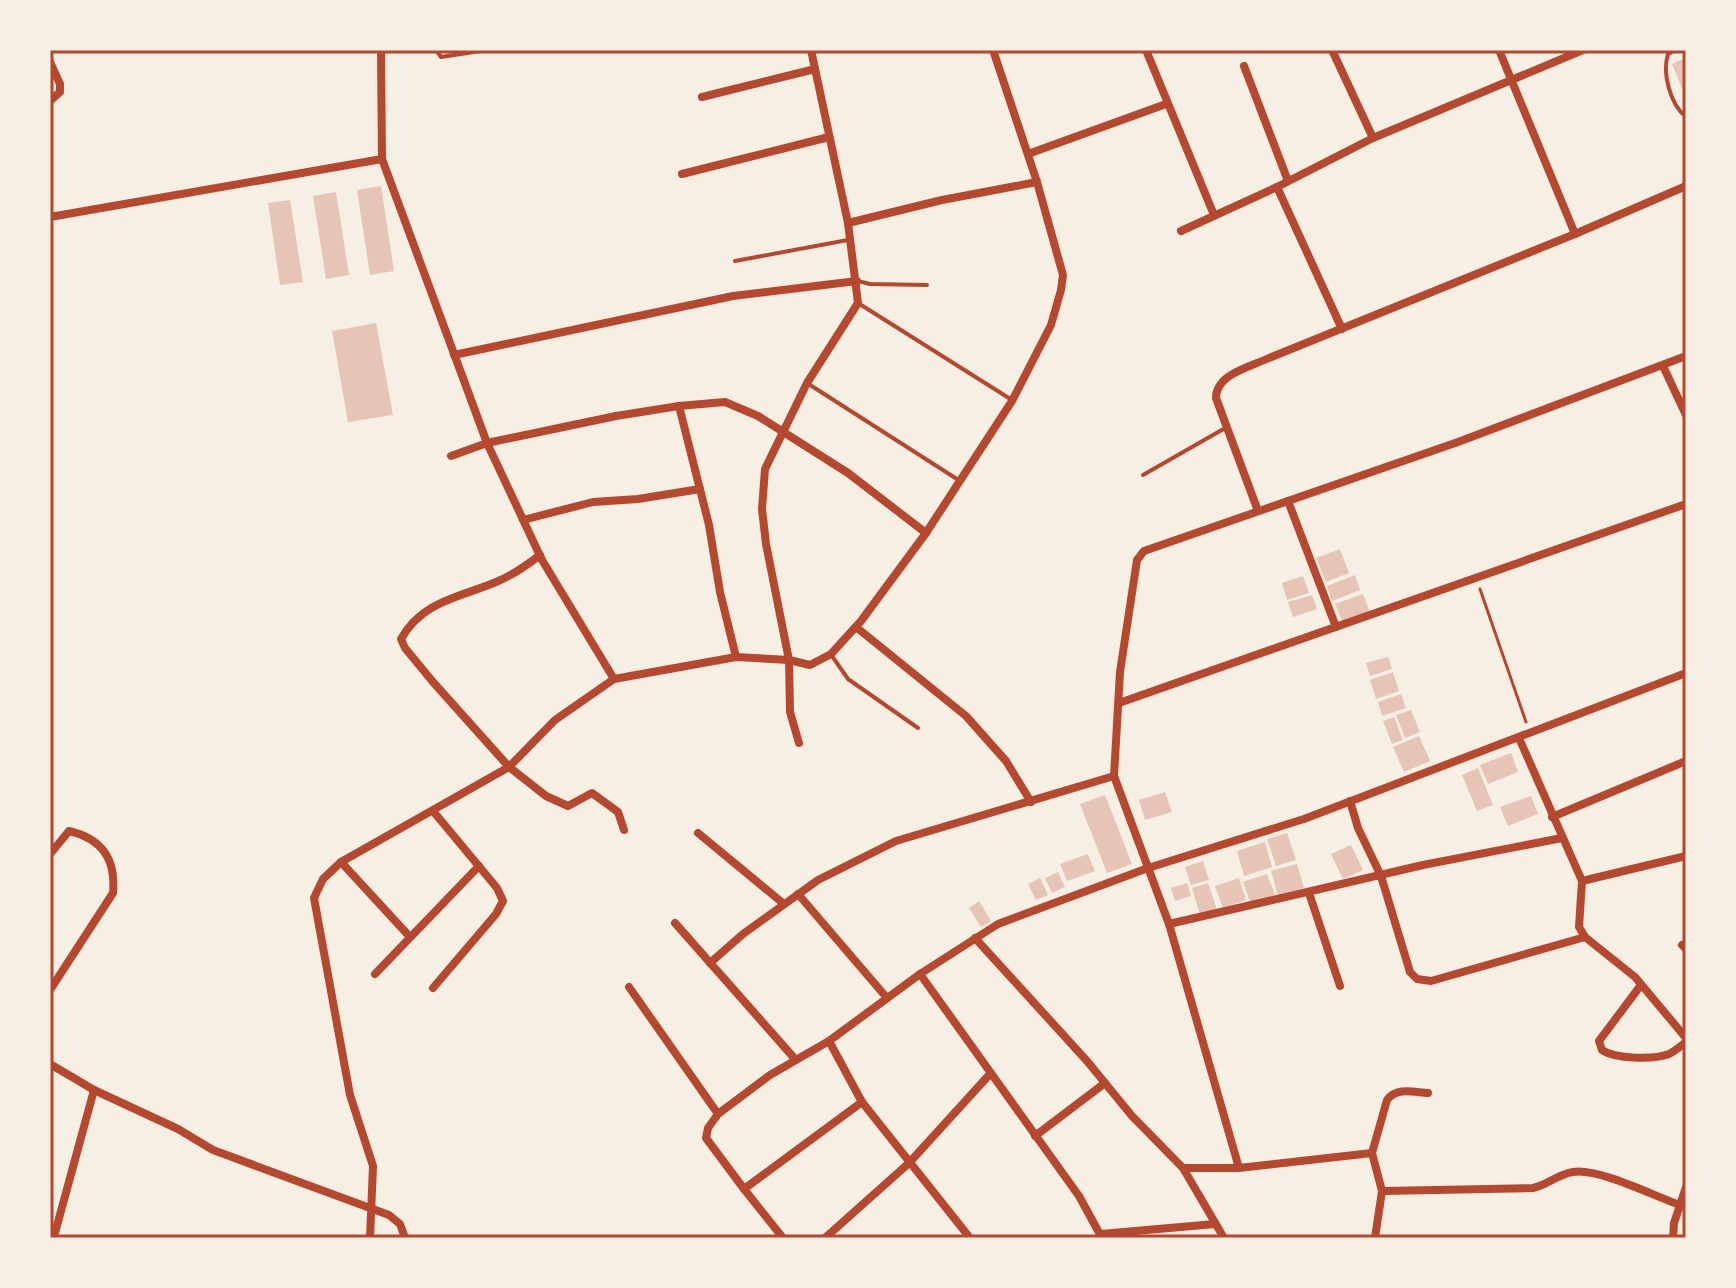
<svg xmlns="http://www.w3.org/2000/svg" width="1736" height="1288" font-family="Poppins,sans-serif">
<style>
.building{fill:#e6c5b7}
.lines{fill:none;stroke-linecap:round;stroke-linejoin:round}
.path{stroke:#b5482f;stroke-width:3}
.service{stroke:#b5482f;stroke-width:4}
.minor{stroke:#b5482f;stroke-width:8}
.neatline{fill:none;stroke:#b5482f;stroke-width:3}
</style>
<rect width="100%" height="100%" fill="#f6efe4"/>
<g class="building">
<polygon points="1686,58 1686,98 1672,64"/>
<polygon points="381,186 394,271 370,275 357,190"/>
<polygon points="336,192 349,275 326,279 313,196"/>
<polygon points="290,200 303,282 280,285 268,203"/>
<polygon points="376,323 393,415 348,422 332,331"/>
<polygon points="1340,549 1349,573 1326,582 1316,558"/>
<polygon points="1355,575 1360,590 1332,601 1327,586"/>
<polygon points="1303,576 1309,593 1287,600 1282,583"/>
<polygon points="1363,594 1370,612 1343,623 1335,604"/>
<polygon points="1312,595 1317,609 1293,617 1288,602"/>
<polygon points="1388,657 1392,669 1370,676 1366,663"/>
<polygon points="1393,672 1399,691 1376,699 1370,680"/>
<polygon points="1401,694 1406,708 1382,716 1378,702"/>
<polygon points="1411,710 1420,732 1405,738 1396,715"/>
<polygon points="1394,717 1403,740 1392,744 1383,721"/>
<polygon points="1419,736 1430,761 1404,772 1393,747"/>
<polygon points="1511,753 1518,772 1488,784 1480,765"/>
<polygon points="1478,768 1493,805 1477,811 1462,775"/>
<polygon points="1165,792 1172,812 1145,820 1139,800"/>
<polygon points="1105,795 1132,864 1107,873 1080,804"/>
<polygon points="1531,796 1538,814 1508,826 1500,807"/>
<polygon points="1287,833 1296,860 1276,866 1267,839"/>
<polygon points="1265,842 1272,867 1244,876 1237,851"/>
<polygon points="1351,845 1363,870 1343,879 1331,854"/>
<polygon points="1088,854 1095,871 1067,881 1060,864"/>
<polygon points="1203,861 1209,880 1191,885 1185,867"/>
<polygon points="1297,864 1304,888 1278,895 1271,871"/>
<polygon points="1058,872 1065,887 1052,893 1045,878"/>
<polygon points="1267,874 1275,895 1251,904 1243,882"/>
<polygon points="1040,878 1048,895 1036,900 1028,884"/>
<polygon points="1239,878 1246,900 1223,908 1215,886"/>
<polygon points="1187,883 1191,896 1175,901 1171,888"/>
<polygon points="1208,883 1217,910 1200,915 1192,888"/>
<polygon points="979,901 991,921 981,927 969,908"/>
</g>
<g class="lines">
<polyline class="path" points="1480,589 1526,722"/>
<g class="service">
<polyline points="436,50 441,57 487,50"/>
<path d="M 1675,50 L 1668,54 C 1662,73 1670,104 1686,117"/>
<polyline points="735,261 848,240"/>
<polyline points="858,281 870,284 927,285"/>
<polyline points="858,303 1012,400"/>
<polyline points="807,383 960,481"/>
<polyline points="1143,475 1227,427"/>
<polyline points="832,656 848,679 918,728"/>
</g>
<g class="minor">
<polyline points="381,50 382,159 487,443 542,560 614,679"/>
<polyline points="1146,50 1214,215"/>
<polyline points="1332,50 1373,138"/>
<polyline points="1499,50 1575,234"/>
<polyline points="50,62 60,84 60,92 50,101"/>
<polyline points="1244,66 1288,181"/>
<polyline points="702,97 815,69"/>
<polyline points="1028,154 1166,104"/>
<polyline points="682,174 829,137"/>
<polyline points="1277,187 1342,329"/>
<polyline points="50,217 382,159"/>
<polyline points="848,223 942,200 1037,182"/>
<polyline points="1181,231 1277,187 1373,138 1583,50"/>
<polyline points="454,355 733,296 857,281"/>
<polyline points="1663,366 1686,415"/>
<polyline points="679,406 709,525 720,592 736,657"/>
<polyline points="451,456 487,443 616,416 679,406 725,402 758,416 848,473 926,533"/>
<polyline points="1288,501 1336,627"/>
<path d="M 1258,511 L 1216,398 C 1216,374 1250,367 1269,358 L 1575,234 L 1686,186"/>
<polyline points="523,520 593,502 638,499 700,489"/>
<path d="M 540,555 C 526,566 513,575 496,582 C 461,597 422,601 401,639 L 405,648 L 433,682 L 509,767 L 546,796 L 568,806 L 592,793 L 618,812 L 624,830"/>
<polyline points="856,627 966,716 1006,761 1031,802"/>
<polyline points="1119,703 1686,504"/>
<polyline points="1519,738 1582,881 1579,927 1585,937 1635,977 1686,1038"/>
<polyline points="799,743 790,712 789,660 766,544 762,509 765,469 807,383 858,303 848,223 811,50"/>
<polyline points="1350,801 1358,828 1381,876 1410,972 1417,979 1431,981 1585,937"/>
<polyline points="433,811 497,888 503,901 496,914 433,988"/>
<polyline points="1552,817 1686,761"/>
<polyline points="698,833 784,904"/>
<path d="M 50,854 L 69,831 C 103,839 116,860 113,893 L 50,990"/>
<polyline points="341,862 410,937"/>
<polyline points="1582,881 1686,856"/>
<polyline points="1309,893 1340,986"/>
<polyline points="798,894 887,998"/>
<polyline points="675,923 795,1059"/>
<polyline points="1169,924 1423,865 1562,838"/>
<polyline points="975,938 1087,1061 1132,1116 1183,1168 1224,1238"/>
<polyline points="1682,945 1686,949"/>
<polyline points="710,963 743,934 818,880 896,841 1114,776"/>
<polyline points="375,974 479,866"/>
<polyline points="920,974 1079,1196 1102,1238"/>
<path d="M 1641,985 L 1599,1041 L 1602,1050 C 1615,1059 1653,1060 1669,1054 C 1675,1051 1681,1046 1686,1042"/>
<polyline points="629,987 718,1114"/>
<polyline points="829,1041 862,1102 970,1238"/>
<polyline points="50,1064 94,1090 178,1129 213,1150 389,1215 400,1224 405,1238"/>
<polyline points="862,1102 744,1189 706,1138 708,1128 718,1114 770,1075 829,1041 920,974 998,924 1148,868 1304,819 1686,673"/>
<polyline points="1035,1136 1105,1083"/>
<polyline points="1183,1168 1239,1168 1372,1153"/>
<polyline points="1239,1168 1169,924 1114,776 1120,672 1137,560 1144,551 1458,442 1686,356"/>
<polyline points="744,1189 783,1238"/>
<path d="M 1382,1191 L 1533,1188 C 1548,1185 1558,1174 1573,1172 C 1599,1168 1654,1196 1680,1205"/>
<polyline points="55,1233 94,1090"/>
<polyline points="1101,1234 1215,1224"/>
<polyline points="370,1238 373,1166 350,1095 314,898 323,879 341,862 509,767 555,720 614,679 736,657 789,660 810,665 831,654 861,621 926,533 1012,401 1051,325 1061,290 1063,275 1037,182 993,50"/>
<polyline points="825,1238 909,1163 990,1074"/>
<path d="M 1375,1238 L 1382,1191 L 1372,1153 L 1387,1100 C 1397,1087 1413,1092 1428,1093"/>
<polyline points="1673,1238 1674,1223 1686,1187"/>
</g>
</g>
<rect width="1736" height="1288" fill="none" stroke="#f6efe4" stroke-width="104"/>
<rect x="52" y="52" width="1632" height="1184" class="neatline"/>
</svg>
